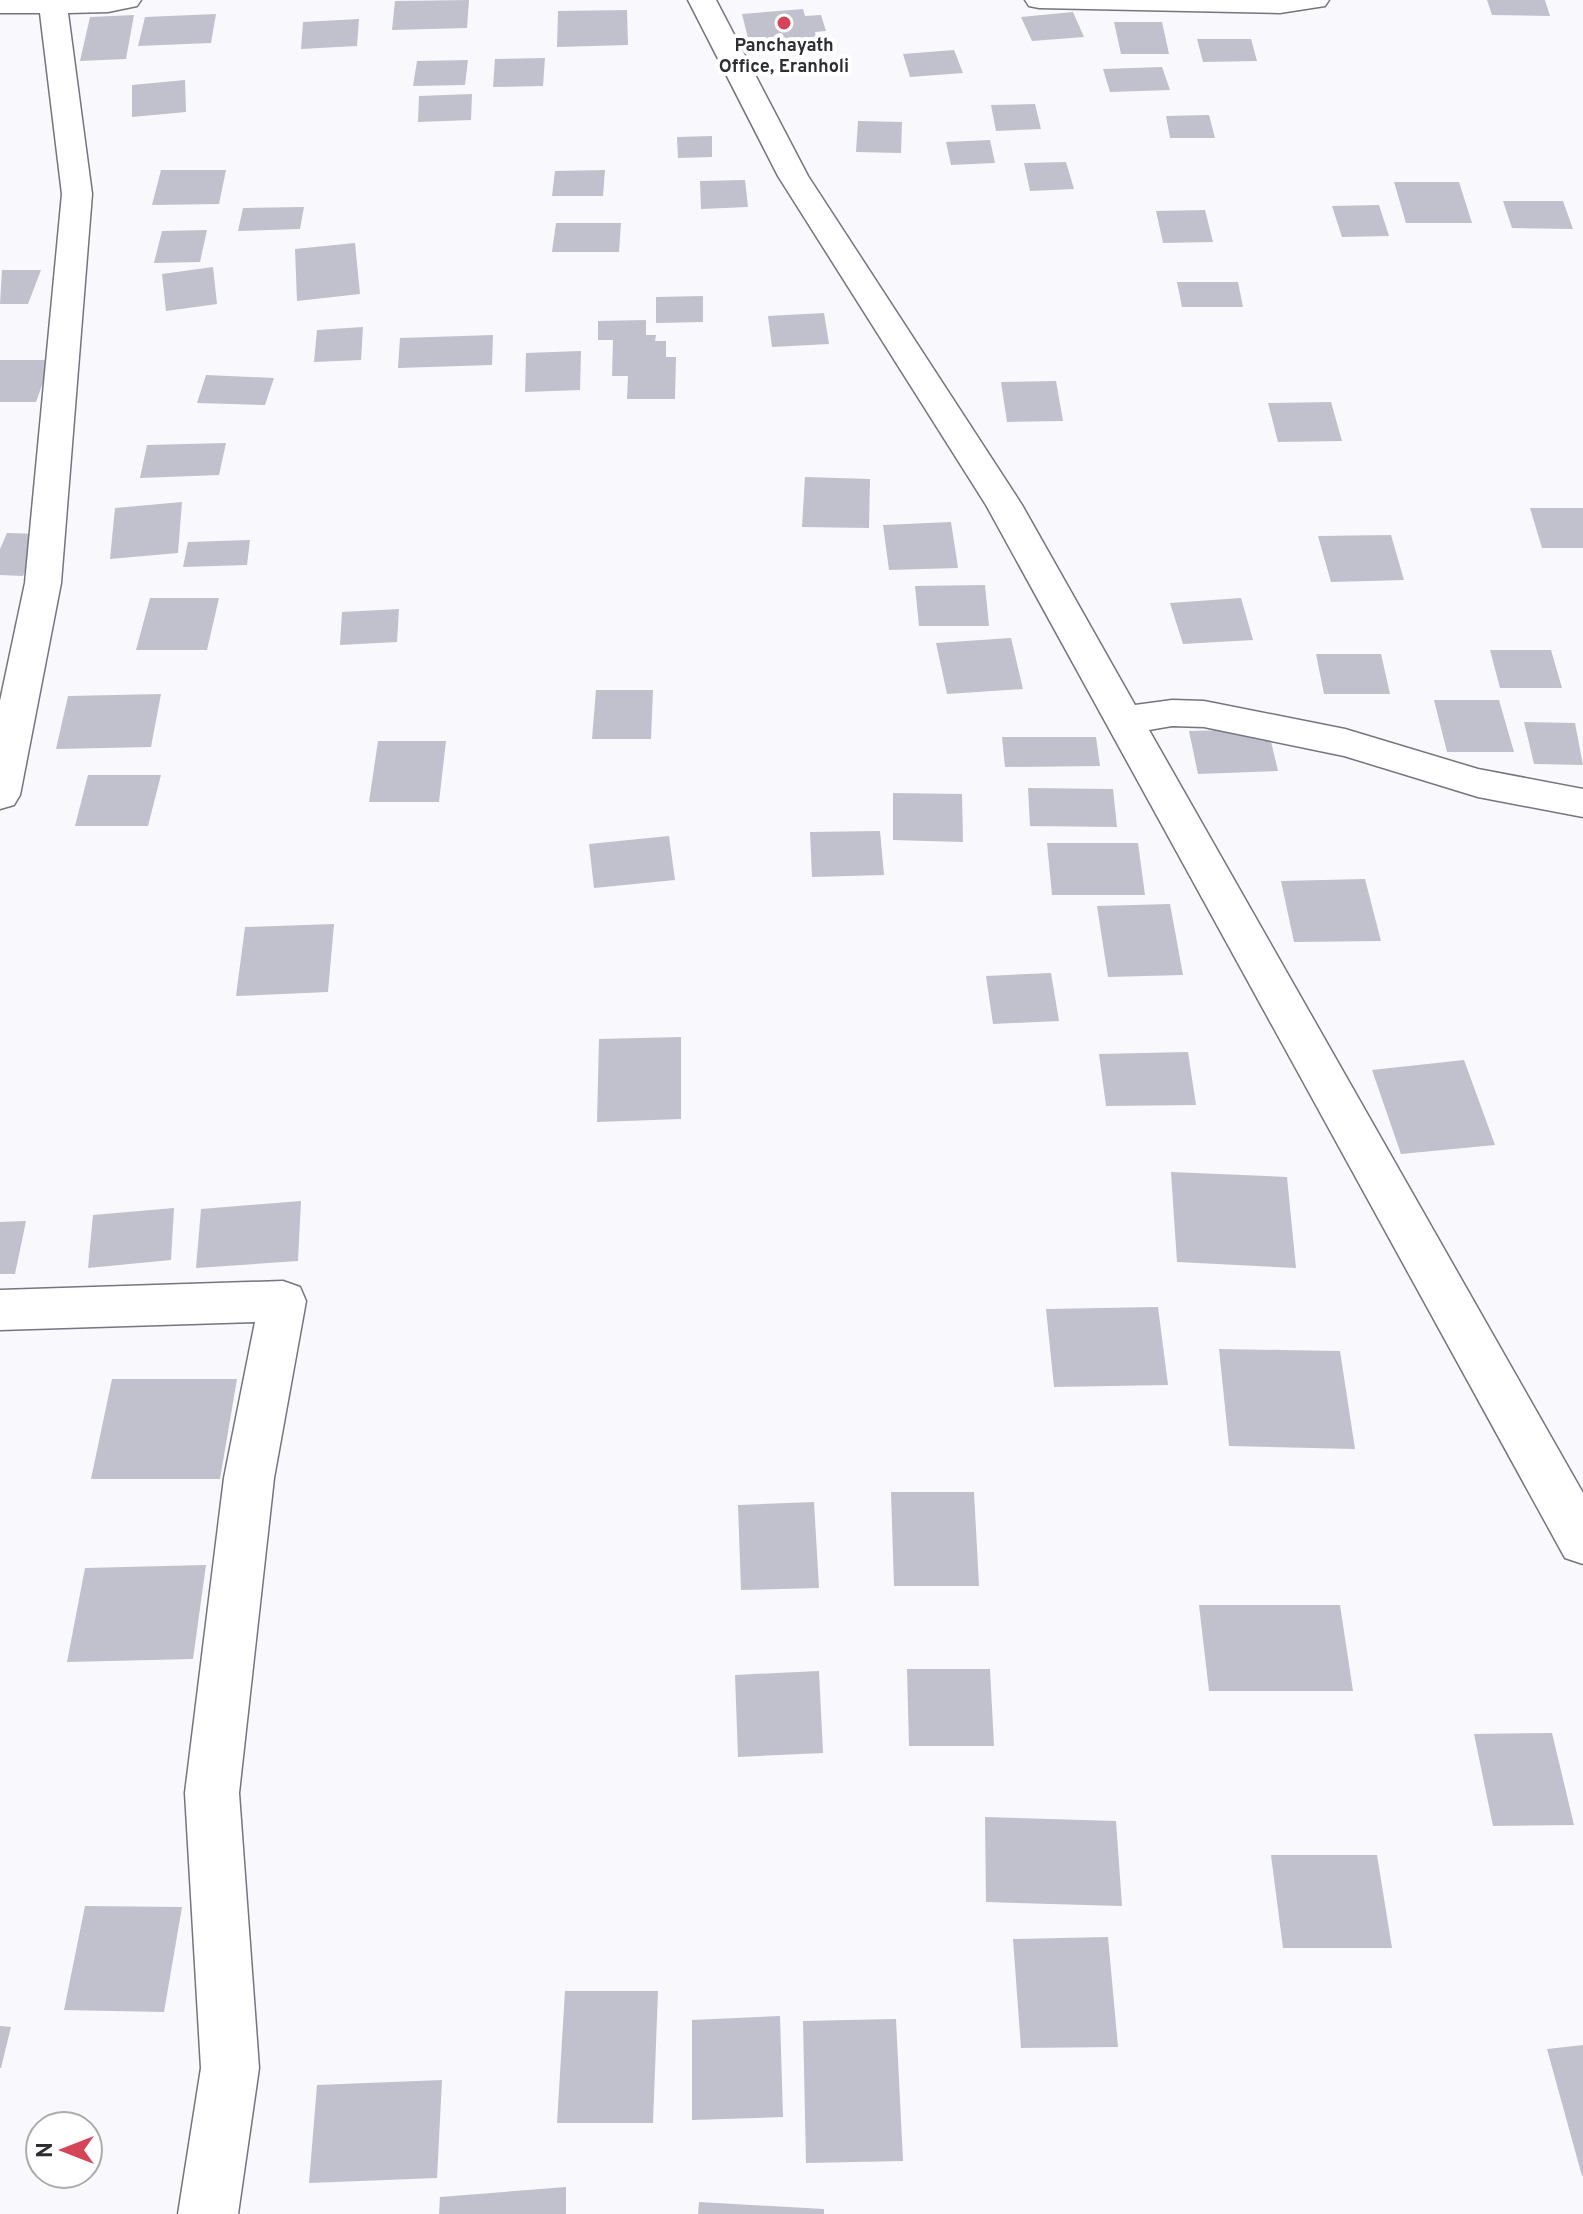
<svg xmlns="http://www.w3.org/2000/svg" width="1583" height="2214" font-family="Overpass,sans-serif">
<style>
.building{fill:#c0c1cd}
.lines{fill:none;stroke-linecap:round;stroke-linejoin:round}
.street-casing{stroke:#73757f;stroke-width:3}
.street{fill:#fff;fill-rule:evenodd}
.poi-dot{fill:#d54557;stroke:#fff;stroke-width:3}
.labels{text-anchor:middle;dominant-baseline:central;stroke-width:8;stroke-linejoin:round;paint-order:stroke}
.far-poi-label{font-size:18px;font-weight:bold;fill:#2d2e32;stroke:#fff}
</style>
<rect width="100%" height="100%" fill="#f8f8fd"/>
<g class="building">
<polygon points="469,0 467,28 392,30 395,1"/>
<polygon points="1487,0 1545,0 1550,16 1492,15"/>
<polygon points="803,9 805,16 821,15 826,31 815,32 816,37 767,41 766,37 748,38 742,14"/>
<polygon points="627,10 628,45 557,47 558,11"/>
<polygon points="1073,12 1084,37 1032,41 1021,17"/>
<polygon points="216,14 211,43 138,46 145,17"/>
<polygon points="134,15 126,59 80,61 90,17"/>
<polygon points="359,19 357,46 301,49 303,22"/>
<polygon points="1114,22 1162,22 1169,54 1121,54"/>
<polygon points="1197,39 1251,39 1257,61 1203,62"/>
<polygon points="954,50 963,73 910,77 903,54"/>
<polygon points="545,58 543,86 493,87 495,59"/>
<polygon points="468,60 465,85 413,86 417,61"/>
<polygon points="1162,67 1170,90 1110,92 1103,69"/>
<polygon points="185,80 186,112 132,117 132,85"/>
<polygon points="472,94 471,120 418,122 419,96"/>
<polygon points="1035,104 1041,129 996,131 991,105"/>
<polygon points="1209,115 1215,138 1170,138 1166,116"/>
<polygon points="858,121 902,122 901,153 856,152"/>
<polygon points="712,136 712,157 678,158 677,137"/>
<polygon points="990,140 995,163 951,165 946,142"/>
<polygon points="1066,162 1074,189 1030,191 1024,163"/>
<polygon points="161,170 226,170 219,204 152,205"/>
<polygon points="605,170 603,196 552,196 555,171"/>
<polygon points="745,180 748,207 701,209 700,181"/>
<polygon points="1394,182 1459,182 1472,223 1406,223"/>
<polygon points="1503,201 1563,201 1573,229 1512,228"/>
<polygon points="1379,205 1389,236 1342,237 1332,206"/>
<polygon points="304,207 300,229 238,231 243,208"/>
<polygon points="1205,210 1213,242 1163,243 1156,211"/>
<polygon points="556,223 621,223 619,252 552,252"/>
<polygon points="207,230 200,262 154,263 162,231"/>
<polygon points="355,243 360,294 297,301 295,249"/>
<polygon points="213,267 217,304 166,311 162,274"/>
<polygon points="2,270 41,270 28,304 0,304"/>
<polygon points="1177,282 1238,282 1243,307 1182,307"/>
<polygon points="703,296 703,322 656,323 656,297"/>
<polygon points="824,313 829,344 772,347 768,316"/>
<polygon points="646,320 646,335 656,335 655,341 666,341 666,357 676,357 675,399 627,399 628,376 612,376 613,340 598,340 598,321"/>
<polygon points="363,327 361,360 314,362 317,330"/>
<polygon points="493,335 492,365 398,368 400,338"/>
<polygon points="581,351 580,390 525,392 526,353"/>
<polygon points="0,360 51,360 36,402 0,402"/>
<polygon points="206,375 274,378 265,405 197,403"/>
<polygon points="1056,381 1063,421 1007,422 1001,382"/>
<polygon points="1331,402 1342,441 1278,442 1268,403"/>
<polygon points="226,443 219,475 140,478 147,445"/>
<polygon points="805,477 870,479 869,528 802,527"/>
<polygon points="182,502 178,553 110,559 115,508"/>
<polygon points="1530,508 1583,508 1583,548 1542,548"/>
<polygon points="951,522 958,568 889,570 883,525"/>
<polygon points="7,533 40,534 23,576 0,575 0,549"/>
<polygon points="1391,535 1404,580 1331,582 1318,536"/>
<polygon points="250,540 247,565 183,567 188,542"/>
<polygon points="985,585 989,626 919,626 915,586"/>
<polygon points="150,598 219,598 207,650 136,650"/>
<polygon points="1241,598 1253,640 1183,644 1170,603"/>
<polygon points="399,609 397,642 340,645 342,612"/>
<polygon points="1011,638 1023,689 947,694 936,643"/>
<polygon points="1490,650 1551,650 1562,688 1500,688"/>
<polygon points="1316,654 1381,654 1390,694 1324,694"/>
<polygon points="596,690 653,690 651,739 592,739"/>
<polygon points="161,694 151,747 56,749 68,696"/>
<polygon points="1434,700 1499,700 1514,752 1447,752"/>
<polygon points="1524,722 1575,723 1583,765 1534,764"/>
<polygon points="1268,729 1278,771 1198,774 1189,731"/>
<polygon points="1002,737 1096,737 1100,766 1005,767"/>
<polygon points="378,741 446,741 439,802 369,802"/>
<polygon points="88,775 161,775 148,826 75,826"/>
<polygon points="1028,788 1113,789 1117,827 1030,826"/>
<polygon points="893,793 962,794 963,842 893,840"/>
<polygon points="880,831 884,875 812,877 810,832"/>
<polygon points="669,836 675,880 594,888 589,844"/>
<polygon points="1047,843 1138,843 1145,895 1052,895"/>
<polygon points="1365,879 1381,941 1294,942 1281,881"/>
<polygon points="1170,904 1183,975 1108,977 1097,906"/>
<polygon points="334,924 328,992 236,996 245,927"/>
<polygon points="1051,973 1059,1021 993,1024 986,976"/>
<polygon points="681,1037 681,1119 597,1122 599,1039"/>
<polygon points="1188,1052 1196,1105 1106,1106 1099,1054"/>
<polygon points="1464,1060 1495,1145 1401,1154 1372,1070"/>
<polygon points="1171,1172 1287,1177 1296,1268 1177,1262"/>
<polygon points="301,1201 298,1261 196,1268 201,1209"/>
<polygon points="174,1208 171,1260 88,1268 93,1215"/>
<polygon points="26,1221 15,1274 0,1274 0,1222"/>
<polygon points="1158,1307 1168,1385 1054,1387 1046,1309"/>
<polygon points="1219,1349 1340,1351 1355,1449 1229,1446"/>
<polygon points="112,1379 237,1379 220,1479 91,1479"/>
<polygon points="891,1492 974,1492 979,1586 894,1586"/>
<polygon points="814,1502 819,1588 741,1590 738,1505"/>
<polygon points="206,1565 193,1659 67,1662 85,1568"/>
<polygon points="1199,1605 1340,1605 1353,1691 1209,1691"/>
<polygon points="907,1669 990,1669 994,1746 909,1746"/>
<polygon points="819,1671 823,1753 738,1757 735,1675"/>
<polygon points="1552,1733 1574,1825 1493,1826 1474,1734"/>
<polygon points="985,1817 1116,1821 1122,1906 986,1902"/>
<polygon points="1271,1855 1377,1855 1392,1948 1283,1948"/>
<polygon points="85,1906 182,1907 164,2012 64,2010"/>
<polygon points="1108,1937 1118,2047 1021,2048 1013,1939"/>
<polygon points="565,1991 658,1991 653,2123 557,2123"/>
<polygon points="780,2016 783,2117 692,2120 692,2020"/>
<polygon points="896,2019 903,2161 806,2163 803,2021"/>
<polygon points="0,2026 11,2027 1,2068 0,2068"/>
<polygon points="1583,2045 1583,2176 1582,2176 1547,2049"/>
<polygon points="442,2080 437,2178 309,2183 317,2085"/>
<polygon points="566,2187 566,2214 439,2214 440,2197"/>
<polygon points="699,2202 824,2209 824,2214 698,2214"/>
</g>
<g class="lines">
<defs>
<g id="street">
<polygon points="0,0 141,0 137,6 108,12 68,13 92,194 61,583 20,795 14,805 0,809 0,701 25,583 62,194 40,13 0,13"/>
<polygon points="688,0 716,0 808,176 1022,505 1135,705 1172,700 1204,701 1345,729 1478,769 1583,789 1583,817 1478,797 1344,756 1204,727 1172,726 1149,730 1583,1493 1583,1564 1565,1558 986,505 778,176"/>
<polygon points="1025,0 1329,0 1325,6 1280,13 1039,8 1029,6"/>
<polygon points="283,1281 300,1287 306,1301 274,1478 239,1793 259,2068 238,2214 178,2214 201,2068 185,1793 224,1478 255,1322 0,1330 0,1290"/>
</g>
</defs>
<use href="#street" class="street-casing"/>
<use href="#street" class="street"/>
</g>
<circle class="poi-dot" cx="784" cy="23" r="8"/>
<g class="labels">
<g class="far-poi-label">
<text x="784" y="46">Panchayath<tspan x="784" dy="21">Office, Eranholi</tspan></text>
</g>
</g>
<g transform="translate(64 2150) rotate(270)"><circle r="38" fill="#ffffff" stroke="#ababad" stroke-width="2"/>
<path d="M0-6L14 30L0 20L-14 30Z" fill="#d54557"/>
<text y="-12" font-size="22" font-weight="bold" text-anchor="middle" fill="#2d2e32">N</text>
</g>
</svg>
